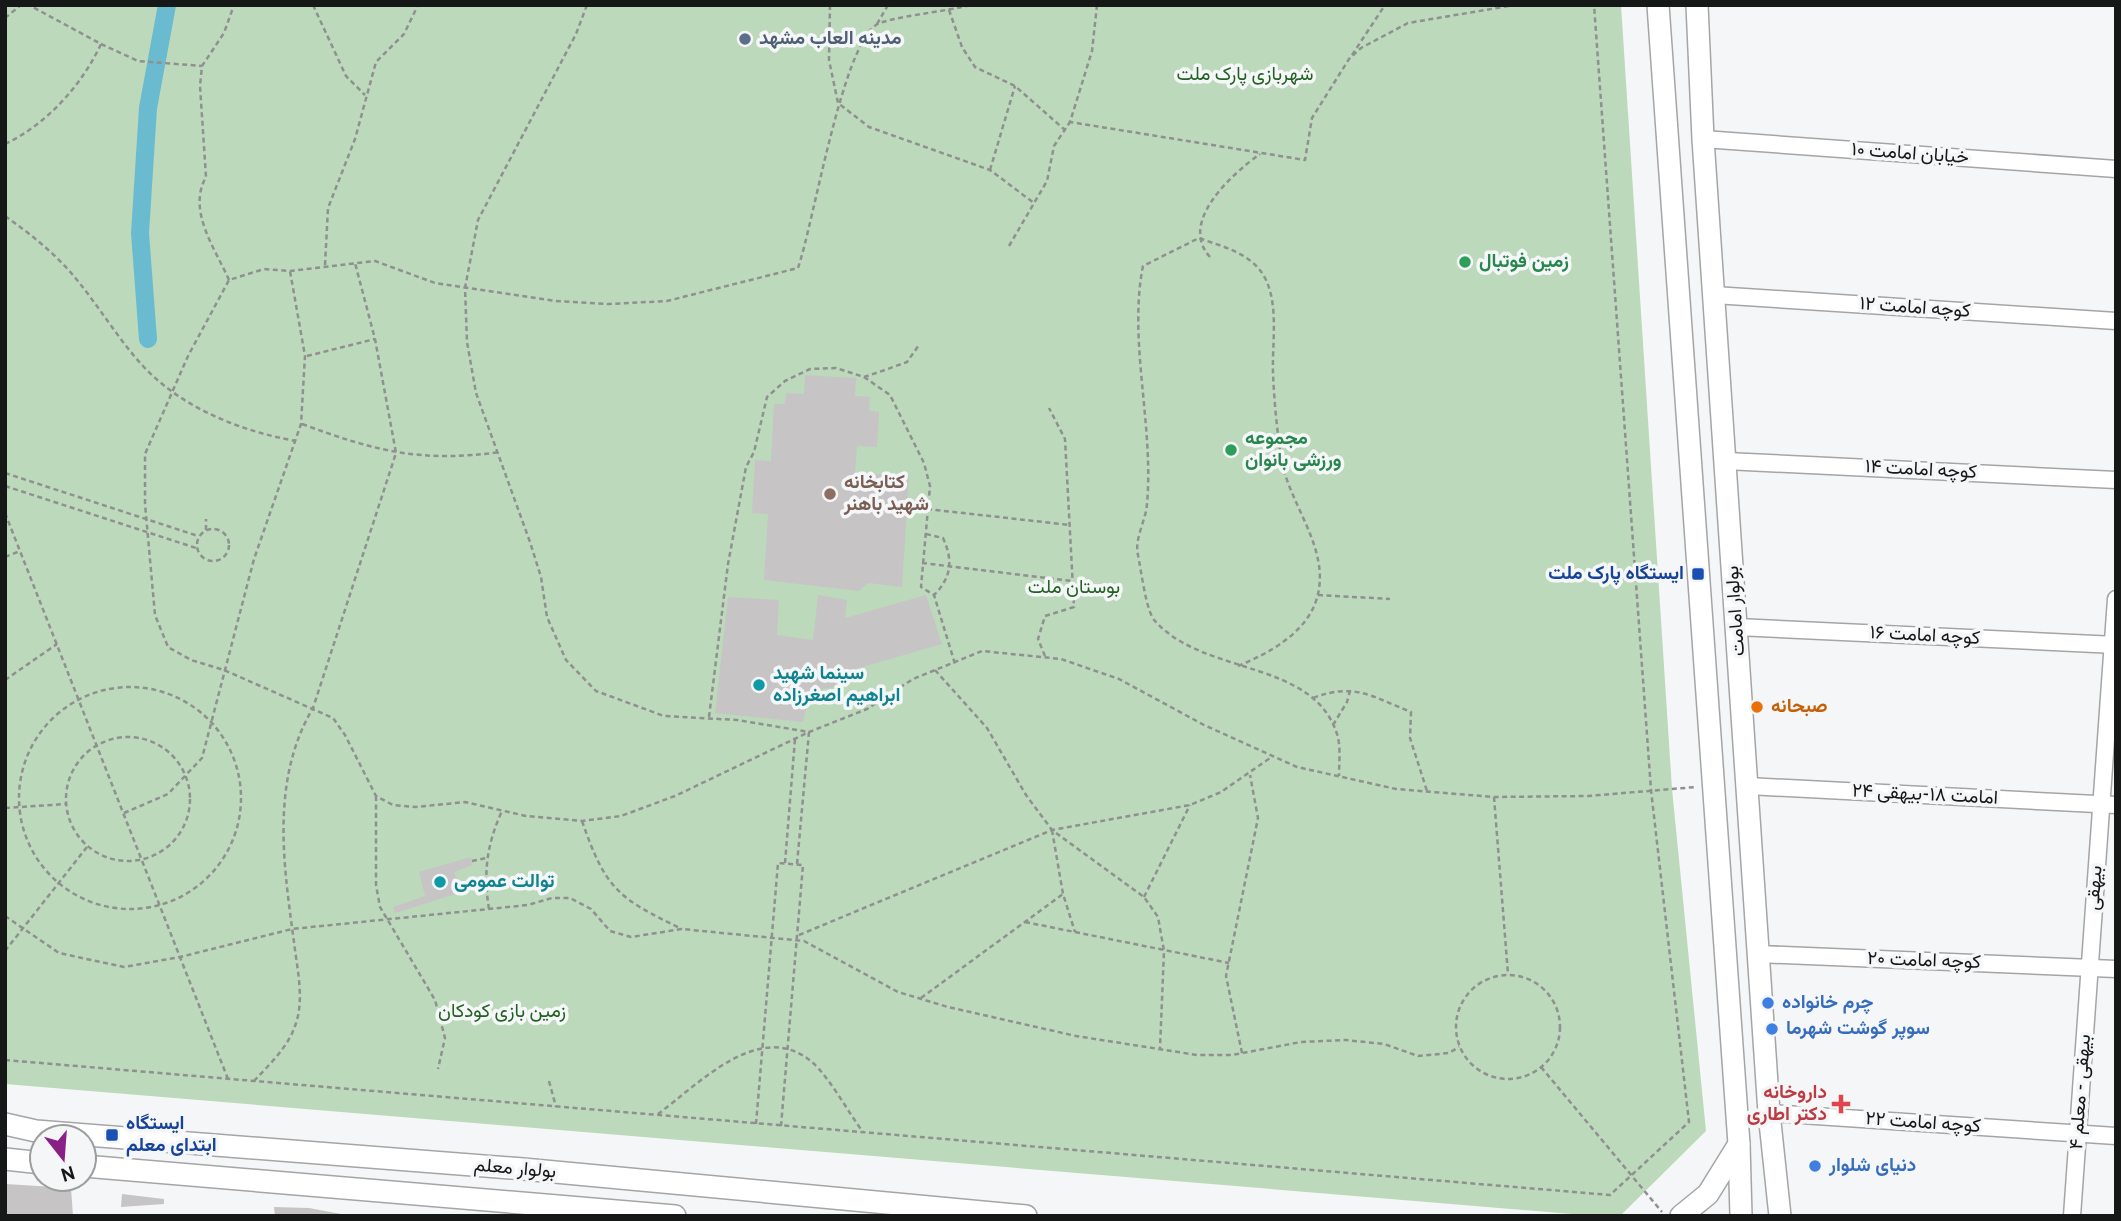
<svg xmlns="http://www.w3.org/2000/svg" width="2121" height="1221" font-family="Overpass,Vazirmatn,sans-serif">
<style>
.green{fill:#bdd9bb}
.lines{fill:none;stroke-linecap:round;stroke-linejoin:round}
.canal{stroke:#6abbd0;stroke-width:18}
.building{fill:#c6c4c5}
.minor-casing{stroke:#a4a5a6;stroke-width:19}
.major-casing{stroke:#a4a5a6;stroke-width:24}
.path{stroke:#8f9090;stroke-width:2.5;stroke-dasharray:5 3.5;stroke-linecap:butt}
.minor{stroke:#fff;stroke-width:16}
.major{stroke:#fff;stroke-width:21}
.service-dot{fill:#5c6f8a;stroke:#f5f6f7;stroke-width:2.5}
.leisure-dot{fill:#2e9e5b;stroke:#f5f6f7;stroke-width:2.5}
.education-dot{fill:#8d6e63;stroke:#f5f6f7;stroke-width:2.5}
.transit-dot{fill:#1a4fb4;stroke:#f5f6f7;stroke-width:2.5}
.culture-dot{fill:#0f9aa8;stroke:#f5f6f7;stroke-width:2.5}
.food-dot{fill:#e8710a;stroke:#f5f6f7;stroke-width:2.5}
.shop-dot{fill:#3f7fe0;stroke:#f5f6f7;stroke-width:2.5}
.health-dot{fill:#e0444e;stroke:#f5f6f7;stroke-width:2.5}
.labels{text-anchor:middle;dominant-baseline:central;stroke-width:7;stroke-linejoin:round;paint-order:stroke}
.service-label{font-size:19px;font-weight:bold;fill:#4e5e75;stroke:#f5f6f7;text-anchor:start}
.park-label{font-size:19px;fill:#226122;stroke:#f5f6f7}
.street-label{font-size:19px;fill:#161717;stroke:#f5f6f7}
.leisure-label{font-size:19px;font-weight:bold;fill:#27864d;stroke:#f5f6f7;text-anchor:start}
.education-label{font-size:19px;font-weight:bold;fill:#785e54;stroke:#f5f6f7;text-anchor:start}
.transit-label{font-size:19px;font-weight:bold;fill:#164399;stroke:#f5f6f7;text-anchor:end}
.culture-label{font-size:19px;font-weight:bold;fill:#0d838f;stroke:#f5f6f7;text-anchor:start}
.food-label{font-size:19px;font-weight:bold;fill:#c56008;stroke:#f5f6f7;text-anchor:start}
.shop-label{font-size:19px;font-weight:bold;fill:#366cbe;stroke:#f5f6f7;text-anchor:start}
.health-label{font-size:19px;font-weight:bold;fill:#be3a42;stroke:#f5f6f7;text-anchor:end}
</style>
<rect width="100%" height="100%" fill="#f5f6f7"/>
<polygon class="green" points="5,5 1621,5 1672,789 1706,1131 1620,1216 1596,1216 5,1084"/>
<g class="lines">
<polyline class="canal" points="148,339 140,233 148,108 167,5"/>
</g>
<g class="building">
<polygon points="805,375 856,378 855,396 870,397 869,411 879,412 877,447 857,446 855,473 909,476 902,587 868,583 859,591 764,580 768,514 752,513 755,460 771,461 774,404 785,404 786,393 804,394"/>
<polygon points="818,595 847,600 845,618 926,595 942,644 838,674 838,681 832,688 811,690 803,722 715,713 728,597 779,600 777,635 813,640"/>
<polygon points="471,857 472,865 454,872 462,892 395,913 393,907 425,896 419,872"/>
<polygon points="5,1184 71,1188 73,1216 5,1215"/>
<polygon points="122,1194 164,1199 164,1204 121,1207"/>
<polygon points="274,1207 309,1208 352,1216 275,1216"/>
</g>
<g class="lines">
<defs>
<g id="minor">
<polyline points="1703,139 2116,169"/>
<polyline points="1714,295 2116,321"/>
<polyline points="1726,461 2116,480"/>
<polyline points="1737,627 2116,645"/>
<polyline points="1748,786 2116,805"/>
<polyline points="1759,954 2116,969"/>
<polyline points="1769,1113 2116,1136"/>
<polyline points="2072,1216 2116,599"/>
</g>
<g id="major">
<polyline points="1658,5 1739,1144 1741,1216"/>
<polyline points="1697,5 1703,139 1769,1113 1780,1216"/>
<polyline points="5,1124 36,1131 523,1169 1026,1216"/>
<polyline points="5,1159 42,1163"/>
<polyline points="84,1166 675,1216"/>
<polyline points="1681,1216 1708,1194 1739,1144"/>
</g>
</defs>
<use href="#minor" class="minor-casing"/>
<use href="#major" class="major-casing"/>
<g class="path">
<polyline points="313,5 346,76 365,95"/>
<polyline points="587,5 576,34 478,220 465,288 467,342 476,393 530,542 541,577 547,617 566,660 596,691 664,716 737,720 809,732 797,864"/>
<polyline points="830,5 829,60 838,103 869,127 990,170 1034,203"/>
<path d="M 970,5 C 950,11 888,17 876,25 C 842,48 814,221 798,268 L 667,301 L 609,304 L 556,301 L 435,283 L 375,261 L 290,271 L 264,269 L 229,280 L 188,356 L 145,454 L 145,504 L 155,615 L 168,647 L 191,660 L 224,670 L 333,718 L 345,735 L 376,796 L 393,805 L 416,807 L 465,802 L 526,816 L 582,821 L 621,816 L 675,796 L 809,732 L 867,709 L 913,679 L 982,651 L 1061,659 L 1119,679 L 1204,725 L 1297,767 L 1396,789 L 1494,797 L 1588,796 L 1696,787"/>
<polyline points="1097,5 1092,51 1070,122 1305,160 1312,118 1349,59 1361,48 1408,23 1515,5"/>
<polyline points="949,10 962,47 975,67 1015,86 1065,130"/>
<polyline points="5,18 21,5"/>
<polyline points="877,24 888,5"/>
<polyline points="101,44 138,61 202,66"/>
<polyline points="1352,55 1385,5"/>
<path d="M 5,144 C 46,125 82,85 101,44 L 29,5"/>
<polyline points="990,170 1015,86"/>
<path d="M 5,216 C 32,235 57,255 77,280 C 100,308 119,340 143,366 C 182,408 240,431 296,441"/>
<polyline points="1009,246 1047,181 1054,146 1070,122"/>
<path d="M 1210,257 C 1178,222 1232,174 1260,154"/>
<polyline points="325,265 328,208 355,139 376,62 404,34 418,5"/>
<path d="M 229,280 C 215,248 187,211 206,177 L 200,86 L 202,66 L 224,33 L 234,5"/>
<polyline points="307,356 375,339"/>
<polyline points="864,377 890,395 924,463 930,486 921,587 934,595 955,664"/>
<path d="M 302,424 C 375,451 421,463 500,452"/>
<polyline points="5,473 198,536"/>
<polyline points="5,486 196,548"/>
<polyline points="927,509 1070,525"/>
<polyline points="5,513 228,1079"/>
<circle cx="213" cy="545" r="16"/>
<polyline points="206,530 206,519"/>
<path d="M 926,534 L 943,538 C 953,560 952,577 934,595"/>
<polyline points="5,557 20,551"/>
<polyline points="922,563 1072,581"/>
<polyline points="1318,595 1390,599"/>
<polyline points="1045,656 1038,639 1045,616 1074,607 1065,439 1049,408"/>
<path d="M 1238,666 C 1270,653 1310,631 1318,594 C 1329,546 1288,503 1281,457 C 1277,430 1274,400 1273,373 C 1272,343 1279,305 1265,278 C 1252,253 1223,247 1199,238 L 1143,266 C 1128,340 1154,425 1147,504 C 1146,520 1134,539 1138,555 C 1141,569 1146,612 1155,621 C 1204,676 1313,659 1337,734 C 1341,746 1339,763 1339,776"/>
<polyline points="935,670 987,728 1026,795 1052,830 1144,897 1158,917 1164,951 1160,1048"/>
<polyline points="5,680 57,644"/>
<circle cx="130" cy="798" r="111"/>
<path d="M 1313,698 C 1354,682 1373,697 1411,712 L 1410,738 L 1427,791"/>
<polyline points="709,717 728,564 746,467 754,452 767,397 785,381 810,369 836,368 864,377 882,371 907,362 919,345"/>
<polyline points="1333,725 1347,702 1350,691"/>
<circle cx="128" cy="799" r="62"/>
<polyline points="376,796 376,885 380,907 435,1000 445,1038 438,1069"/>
<polyline points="1494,797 1508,974"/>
<polyline points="5,808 66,804"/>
<polyline points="124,813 168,794 202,758 254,559 301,424 305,356 290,271"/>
<path d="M 582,821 C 606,890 618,898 682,929"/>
<polyline points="1052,830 1063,894 1075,932"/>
<polyline points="472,861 486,858"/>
<polyline points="785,863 795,739"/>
<polyline points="1144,897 1190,805"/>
<path d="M 489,909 C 483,872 487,844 502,811"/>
<polyline points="5,916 59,953 124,967 180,957 292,929 528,905 552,898 570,898 591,909 610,931 631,937 682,929 804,941 898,992 948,1007 1076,1036 1197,1055 1232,1055 1301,1042 1346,1040 1384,1044 1418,1056 1449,1053 1459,1047"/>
<polyline points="1025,922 1229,963"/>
<polyline points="799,935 1052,830 1190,805 1221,792 1273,756"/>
<polyline points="5,951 87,847"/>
<circle cx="1508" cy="1027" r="52"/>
<polyline points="921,998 1063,894"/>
<polyline points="1242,1053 1226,976 1258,818 1250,775"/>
<polyline points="5,1060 1610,1195 1689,1122 1651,790 1594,5"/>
<polyline points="1541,1067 1662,1212"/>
<path d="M 254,1081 C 269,1065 288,1047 295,1026 C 305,1000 297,969 294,942 C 283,862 271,779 313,708 L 396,453 L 375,339 L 355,263"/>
<polyline points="549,1081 556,1107"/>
<path d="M 658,1114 C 699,1084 760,1018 812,1062 C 830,1078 848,1112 863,1132"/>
<polyline points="756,1124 778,863 803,865 781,1126"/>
</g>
<use href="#minor" class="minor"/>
<use href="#major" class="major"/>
</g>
<circle class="service-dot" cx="745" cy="39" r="7"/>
<g class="leisure-dot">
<circle cx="1465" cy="262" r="7"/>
<circle cx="1231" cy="450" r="7"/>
</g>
<circle class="education-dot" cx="830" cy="494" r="7"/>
<g class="transit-dot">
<rect x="1691" y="567" width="14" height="14" rx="3.5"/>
<rect x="105" y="1128" width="14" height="14" rx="3.5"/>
</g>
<g class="culture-dot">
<circle cx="759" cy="685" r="7"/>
<circle cx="440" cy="882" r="7"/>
</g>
<circle class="food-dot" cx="1757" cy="707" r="7"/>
<g class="shop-dot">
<circle cx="1768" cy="1003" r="7"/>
<circle cx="1772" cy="1029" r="7"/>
<circle cx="1815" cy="1166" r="7"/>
</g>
<path class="health-dot" d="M1837.5 1093.5h7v7h7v7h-7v7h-7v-7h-7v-7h7z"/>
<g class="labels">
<g class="service-label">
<text x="759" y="39">مدينه العاب مشهد</text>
</g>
<g class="park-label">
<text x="1245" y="75">شهربازی پارک ملت</text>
<text x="1074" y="588">بوستان ملت</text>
<text x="502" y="1012">زمین بازی کودکان</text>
</g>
<g class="street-label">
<text transform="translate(1910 154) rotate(4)">خیابان امامت ۱۰</text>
<text transform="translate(1915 308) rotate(4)">کوچه امامت ۱۲</text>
<text transform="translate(1921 470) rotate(3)">کوچه امامت ۱۴</text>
<text transform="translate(1736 611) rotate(-94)">بولوار امامت</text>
<text transform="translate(1925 636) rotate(3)">کوچه امامت ۱۶</text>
<text transform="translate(1925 795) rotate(3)">امامت ۱۸-بیهقی ۲۴</text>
<text transform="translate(2095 888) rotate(-86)">بیهقی</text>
<text transform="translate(1924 961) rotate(2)">کوچه امامت ۲۰</text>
<text transform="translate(2081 1092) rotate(-86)">بیهقی - معلم ۴</text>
<text transform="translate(1923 1123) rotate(4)">کوچه امامت ۲۲</text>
<text transform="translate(515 1169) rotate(5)">بولوار معلم</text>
</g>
<g class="leisure-label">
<text x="1479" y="262">زمین فوتبال</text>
<text x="1245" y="439">مجموعه<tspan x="1245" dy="22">ورزشی بانوان</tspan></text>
</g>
<g class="education-label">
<text x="844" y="483">کتابخانه<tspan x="844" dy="22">شهید باهنر</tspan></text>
</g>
<g class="transit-label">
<text x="1684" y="574">ایستگاه پارک ملت</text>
<text x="126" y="1124" text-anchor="start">ایستگاه<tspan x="126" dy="22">ابتدای معلم</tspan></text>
</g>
<g class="culture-label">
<text x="773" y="674">سینما شهید<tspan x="773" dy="22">ابراهیم اصغرزاده</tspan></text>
<text x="454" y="882">توالت عمومی</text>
</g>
<g class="food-label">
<text x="1771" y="707">صبحانه</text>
</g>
<g class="shop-label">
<text x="1782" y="1003">چرم خانواده</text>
<text x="1786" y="1029">سوپر گوشت شهرما</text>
<text x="1829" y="1166">دنیای شلوار</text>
</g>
<g class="health-label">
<text x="1827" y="1093">داروخانه<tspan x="1827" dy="22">دکتر اطاری</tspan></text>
</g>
</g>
<rect width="2121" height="1221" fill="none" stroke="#161717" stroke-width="14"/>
<g transform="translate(63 1158) rotate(163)"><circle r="33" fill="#f5f6f7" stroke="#9c9d9d" stroke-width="2"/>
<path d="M0-5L12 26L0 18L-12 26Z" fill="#892086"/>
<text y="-10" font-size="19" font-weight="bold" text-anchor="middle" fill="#161717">N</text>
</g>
</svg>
